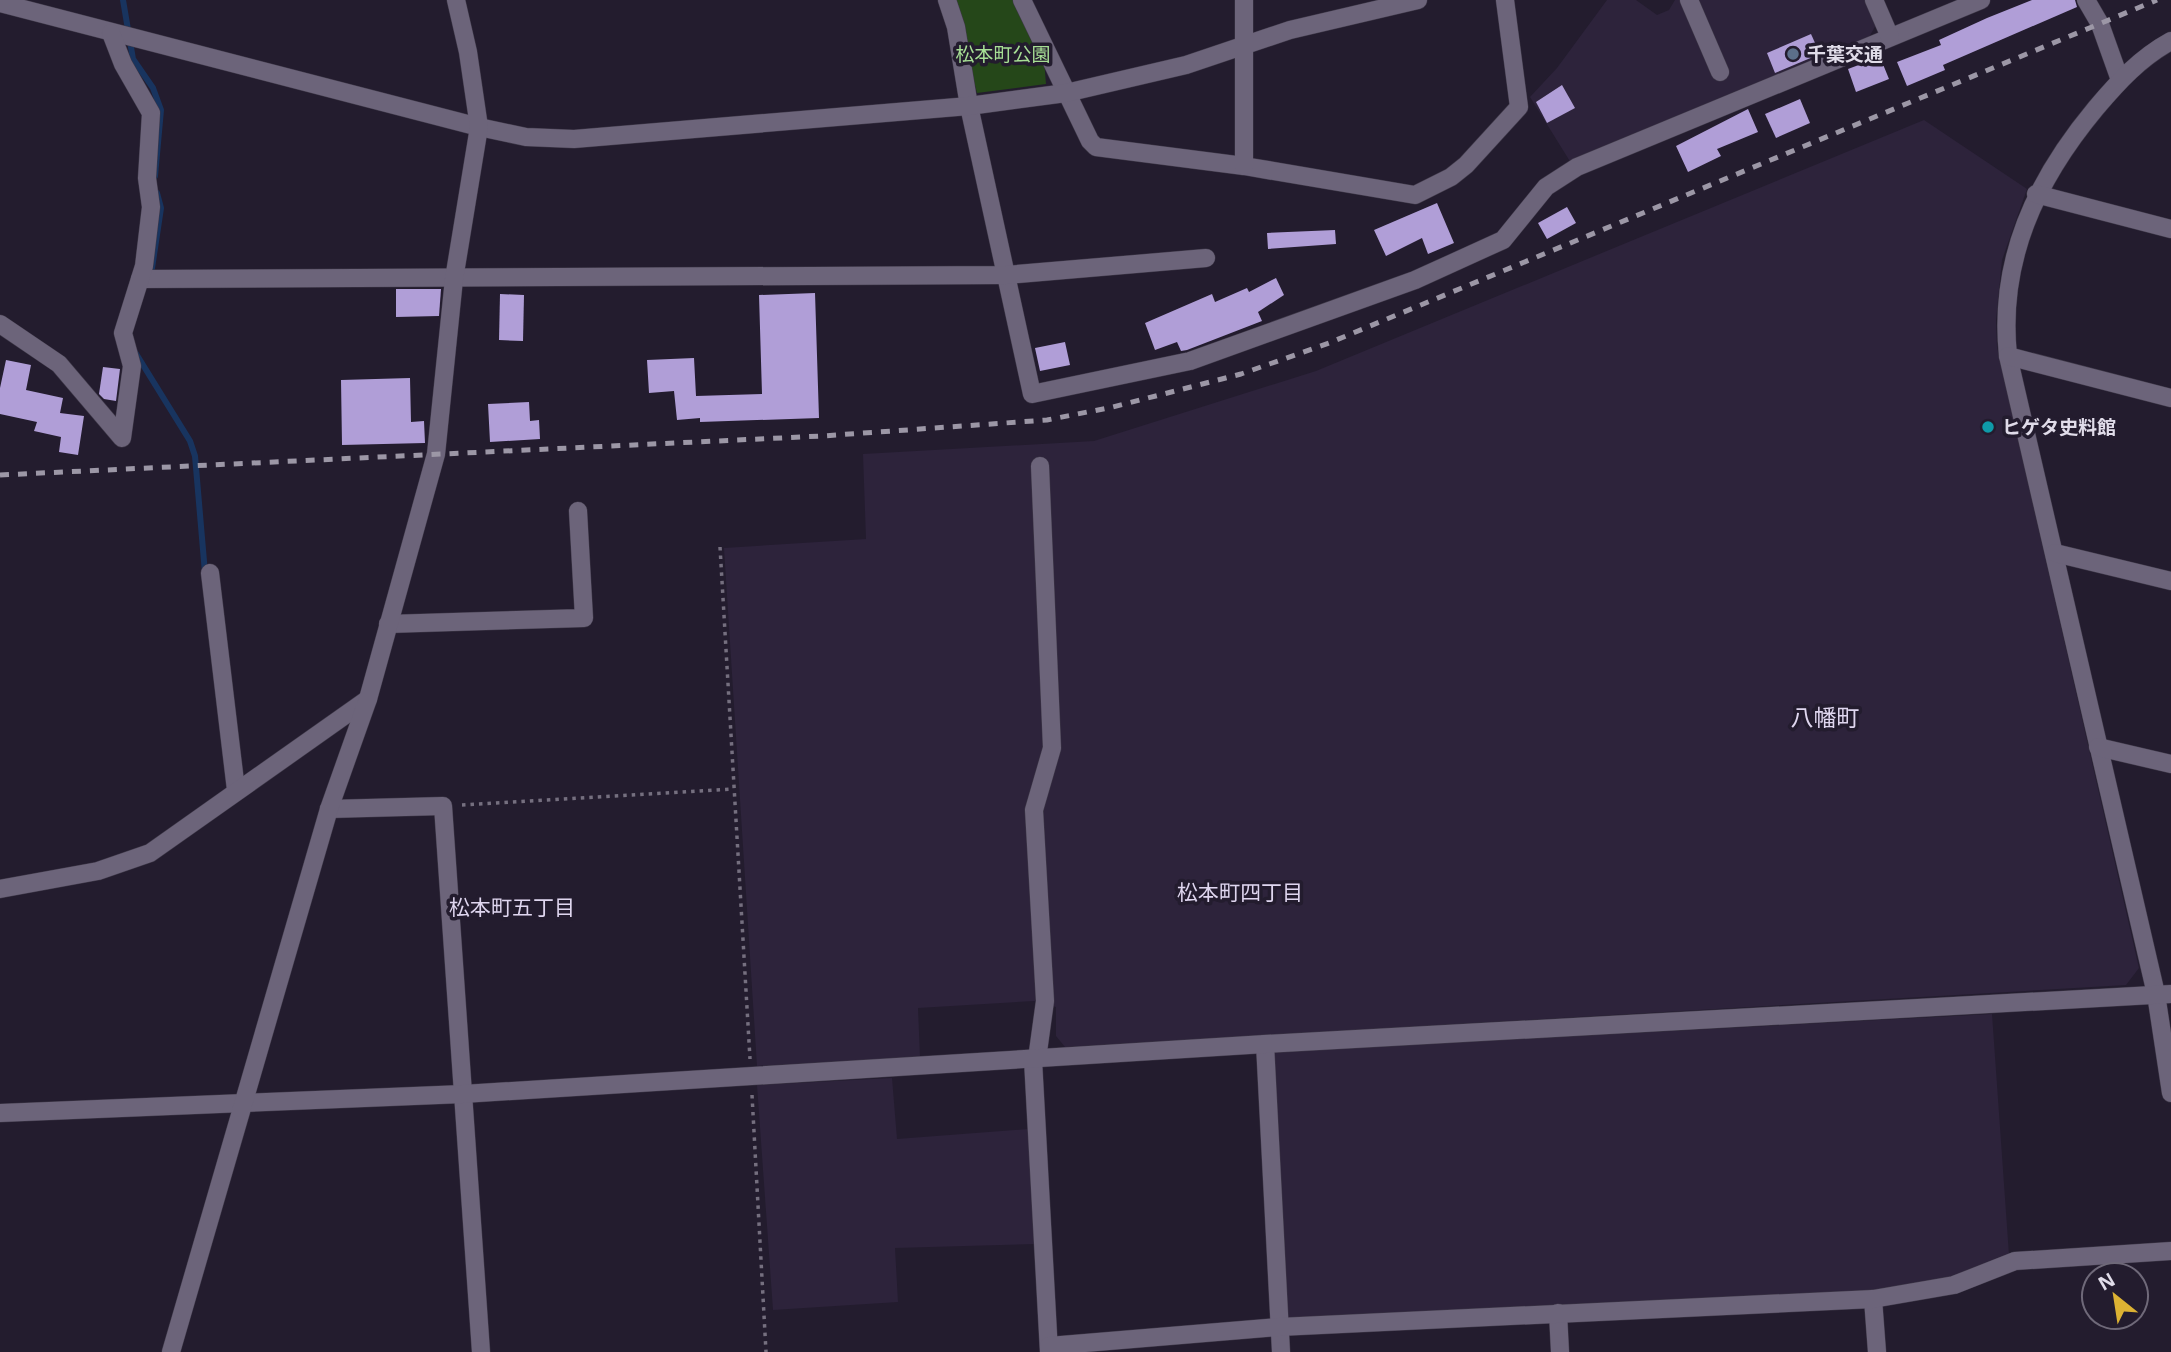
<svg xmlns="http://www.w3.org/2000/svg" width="2171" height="1352" font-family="'Noto Sans','Noto Sans JP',sans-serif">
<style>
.built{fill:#2d233b}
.green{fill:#254719}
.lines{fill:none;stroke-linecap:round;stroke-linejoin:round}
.stream{stroke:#18345f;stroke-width:6}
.building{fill:#b09ed7}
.minor-casing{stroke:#3f3949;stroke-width:19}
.path{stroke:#756f7f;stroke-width:3.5;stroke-dasharray:3.5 5;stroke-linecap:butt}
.minor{stroke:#6c647a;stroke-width:18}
.rail{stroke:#9c97a6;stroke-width:5;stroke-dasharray:9 9;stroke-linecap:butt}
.service-dot{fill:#5c6f8a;stroke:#231c2e;stroke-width:2.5}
.culture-dot{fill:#0f9aa8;stroke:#231c2e;stroke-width:2.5}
.labels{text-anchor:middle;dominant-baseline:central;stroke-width:7;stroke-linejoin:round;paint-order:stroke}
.park-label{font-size:19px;fill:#a7df95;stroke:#231c2e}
.poi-label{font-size:19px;font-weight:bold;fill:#e0dce9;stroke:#231c2e;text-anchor:start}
.neighbourhood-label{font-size:21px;fill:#dfd6ef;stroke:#231c2e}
.quarter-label{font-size:23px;fill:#dfd6ef;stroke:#231c2e}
</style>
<rect width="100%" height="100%" fill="#231c2e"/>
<g class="built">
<polygon points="1607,0 1636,0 1657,15 1669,10 1675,0 1867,0 1877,23 1868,39 1571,163 1530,97 1557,68"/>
<polygon points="1924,120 2027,189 2002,260 1996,320 1997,347 2139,968 2126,985 1065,1047 1056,1036 1056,1007 1034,1001 918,1008 920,1057 757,1066 724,548 866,539 863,454 1094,441 1316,371"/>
<polygon points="1992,1014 2009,1255 1950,1279 1907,1290 1286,1318 1271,1052"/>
<polygon points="892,1078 897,1139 1029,1129 1036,1244 895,1248 898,1302 773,1310 757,1085"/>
</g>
<polygon class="green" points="953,0 1015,0 1044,60 1046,84 977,93"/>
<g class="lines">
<g class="stream">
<polyline points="123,0 133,59 153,88 161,110 155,176"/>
<polyline points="151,275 161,208 157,193"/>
<polyline points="135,352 190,441 195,456 205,573"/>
</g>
</g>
<g class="building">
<polygon points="2032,0 2075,0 2077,7 1943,65 1945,70 1907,86 1897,62 1941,45 1939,40 1987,18"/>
<polygon points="1811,34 1820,54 1775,73 1767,53"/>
<polygon points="1880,57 1889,79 1856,92 1848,69"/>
<polygon points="1562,85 1575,108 1547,123 1536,102"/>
<polygon points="1800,99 1810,123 1776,138 1765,114"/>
<polygon points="1748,109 1758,132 1717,149 1721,156 1688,172 1676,146"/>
<polygon points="1437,203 1454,243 1428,254 1422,238 1386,256 1374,230"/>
<polygon points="1567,207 1576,223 1547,239 1538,223"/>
<polygon points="1335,230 1336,244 1268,249 1267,233"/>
<polygon points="1276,278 1284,295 1258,312 1262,321 1187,350 1181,351 1177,342 1155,350 1145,323 1212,294 1215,302 1247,288 1249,292"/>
<polygon points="396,289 441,289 439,316 396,317"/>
<polygon points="815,293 819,418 700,422 700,418 677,420 674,391 649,393 647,360 694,358 696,396 762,394 759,295"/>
<polygon points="500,294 524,295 523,341 499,340"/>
<polygon points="1065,342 1070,365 1040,371 1035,348"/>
<polygon points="6,360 31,365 26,390 63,398 60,413 84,416 78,455 59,452 61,437 34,431 37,422 0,414 0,388"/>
<polygon points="103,367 120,369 116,401 104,399 99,394"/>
<polygon points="410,378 411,422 424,421 425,443 342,445 341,380"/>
<polygon points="529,402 530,421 539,420 540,439 490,442 488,404"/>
</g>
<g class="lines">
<defs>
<g id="minor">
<polyline points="947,0 956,27 969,106 1032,394 1190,361 1415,280 1503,240 1546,187 1577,167 1981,0"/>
<polyline points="1022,0 1090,141 1096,147 1244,166 1415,195 1451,177 1466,165 1519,107 1505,0"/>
<polyline points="1689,0 1720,72"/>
<polyline points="1874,0 1890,37"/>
<polyline points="2086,0 2100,24 2120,80"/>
<polyline points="0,3 479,127 526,137 574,139 969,106 1066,93 1186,65 1290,30 1418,0"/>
<path d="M 2171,41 C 2140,58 2118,82 2096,108 C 2036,180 1998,260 2008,356 L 2156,994 L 2171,1093"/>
<polyline points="1244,166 1244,0"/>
<polyline points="2036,194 2171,229"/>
<polyline points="140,279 1006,275 1206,258"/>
<polyline points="0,324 59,364 122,438 132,366 123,333 144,266 151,207 147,178 151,113 123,64 111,33"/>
<polyline points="2008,356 2171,398"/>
<polyline points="2055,553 2171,581"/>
<polyline points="210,573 236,790"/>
<polyline points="388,624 584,618 578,511"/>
<polyline points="2098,747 2171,764"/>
<polyline points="329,809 443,806 481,1352"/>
<polyline points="0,889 98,871 150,853 368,699"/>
<polyline points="1265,1044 1281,1352"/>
<polyline points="1037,1059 1045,1001 1034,810 1052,748 1040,466"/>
<polyline points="1033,1060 1049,1352"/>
<polyline points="0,1113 463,1094 1265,1044 2171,994"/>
<polyline points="1873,1299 1877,1352"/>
<polyline points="1558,1313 1560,1352"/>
<polyline points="1049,1346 1279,1327 1873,1299 1954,1285 2015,1261 2171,1251"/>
<polyline points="171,1352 329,809 368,699 436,454 454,279 479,127 468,52 456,0"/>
</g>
</defs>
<use href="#minor" class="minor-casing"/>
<g class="path">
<polyline points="720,547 750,1059"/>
<polyline points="462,805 732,789"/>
<polyline points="752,1095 766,1352"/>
</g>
<use href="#minor" class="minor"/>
<polyline class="rail" points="0,475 822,436 1047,420 1113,407 1241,374 1329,343 2157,0"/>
</g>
<circle class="service-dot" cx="1793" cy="54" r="7"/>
<circle class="culture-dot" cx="1988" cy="427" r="7"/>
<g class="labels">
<g class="park-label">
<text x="1003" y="54">松本町公園</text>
</g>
<g class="poi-label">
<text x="1807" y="54">千葉交通</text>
<text x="2002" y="427">ヒゲタ史料館</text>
</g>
<g class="neighbourhood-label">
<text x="1240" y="892">松本町四丁目</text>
<text x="512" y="907">松本町五丁目</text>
</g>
<g class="quarter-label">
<text x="1825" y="717">八幡町</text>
</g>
</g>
<g transform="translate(2115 1296) rotate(330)"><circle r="33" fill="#231c2e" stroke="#6f6979" stroke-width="2"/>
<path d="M0-5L12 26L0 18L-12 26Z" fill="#dcb233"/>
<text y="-10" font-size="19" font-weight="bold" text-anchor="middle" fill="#e0dce9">N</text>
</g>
</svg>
